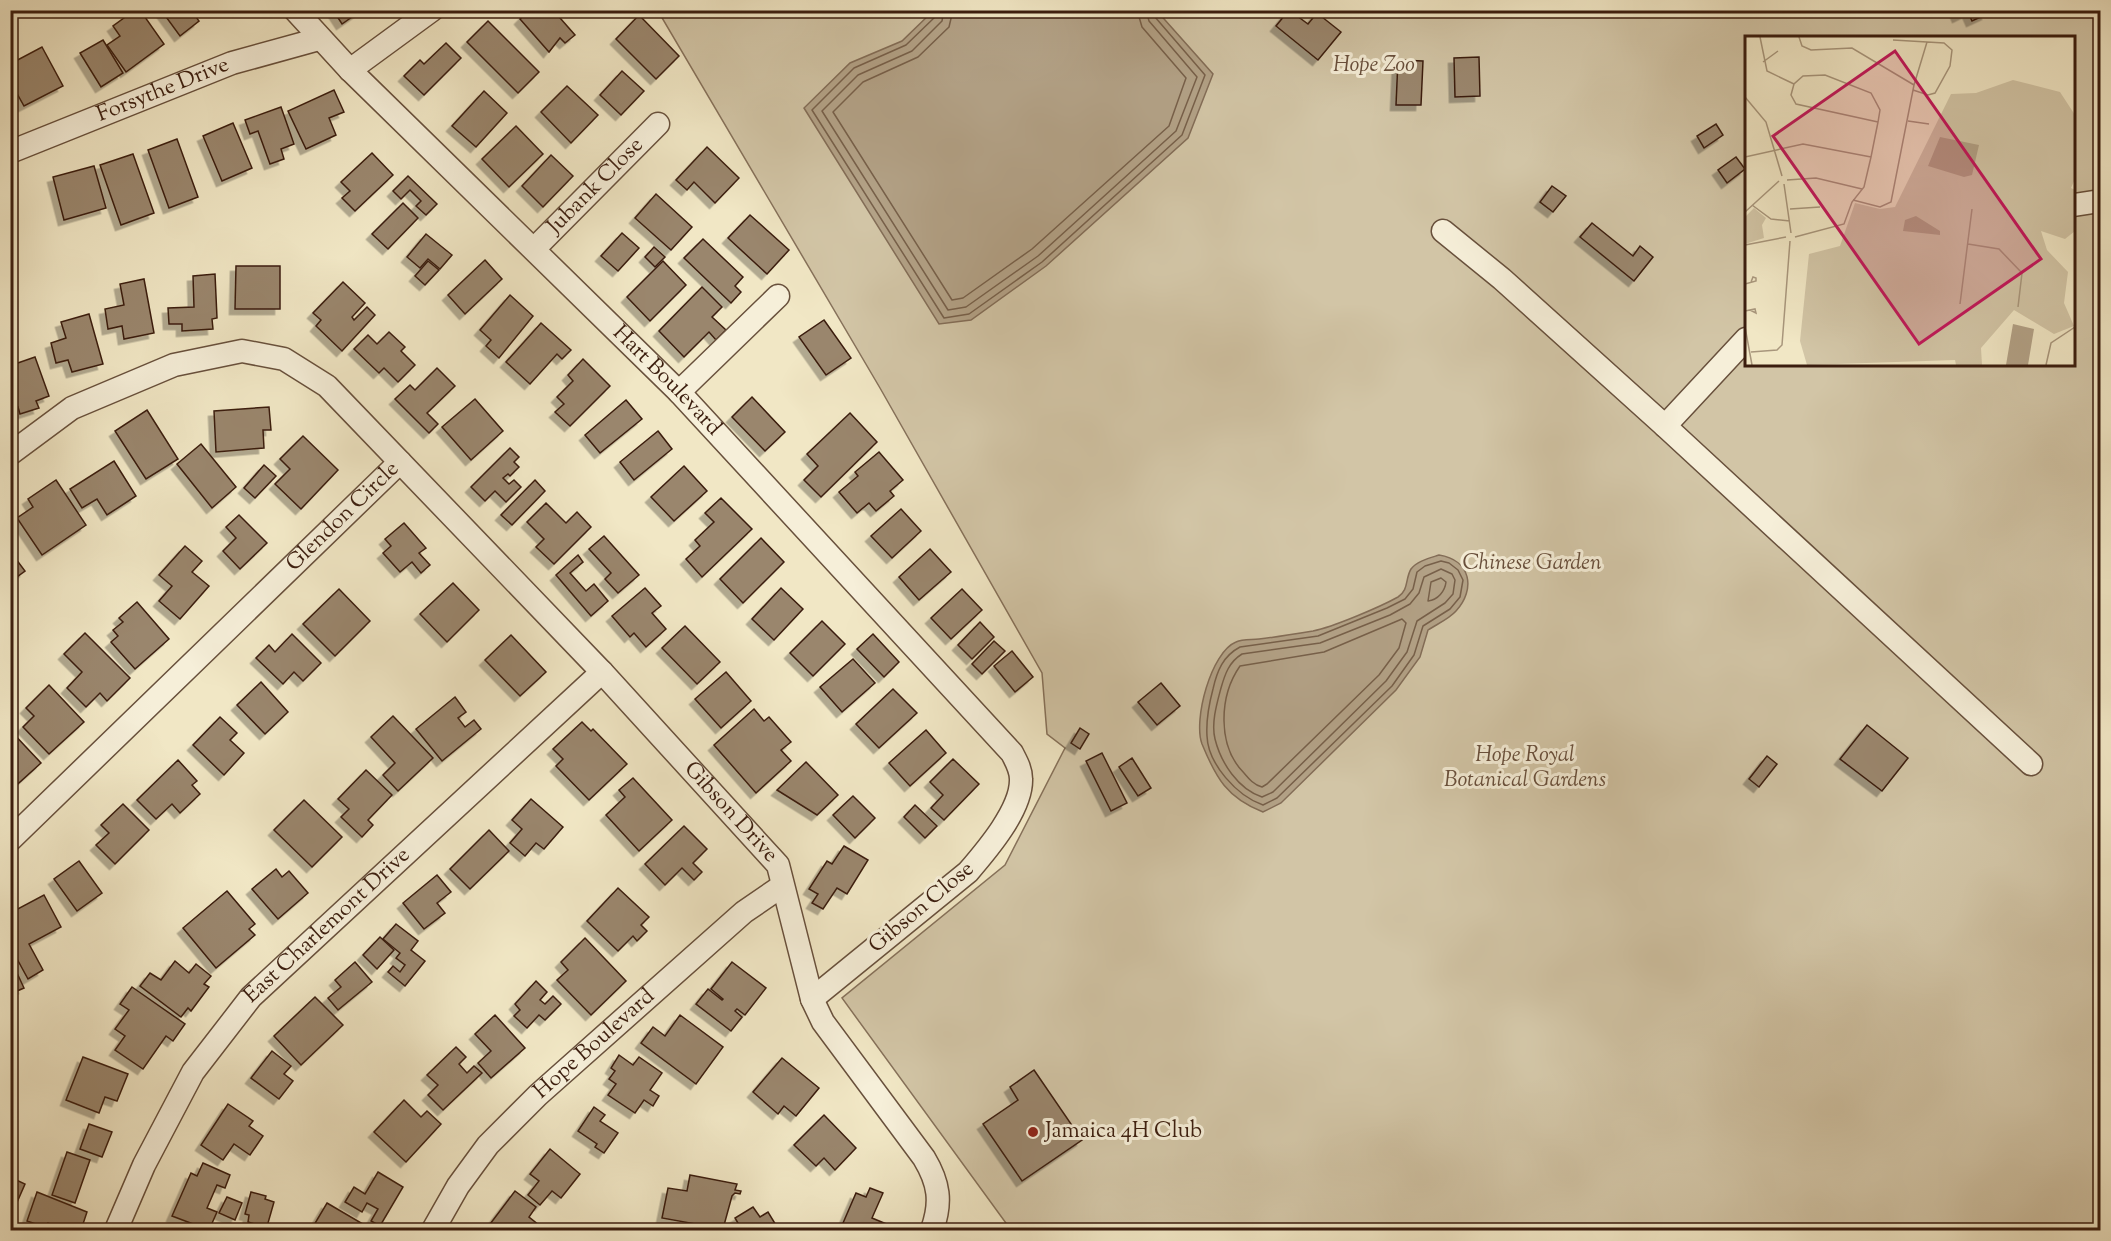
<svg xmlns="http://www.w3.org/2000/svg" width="2111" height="1241" font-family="'Sorts Mill Goudy',serif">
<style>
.green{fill:#d2c5a6;stroke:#86715a;stroke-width:1.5;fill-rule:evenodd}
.water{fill:#b3a287;stroke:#836d57;stroke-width:1.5}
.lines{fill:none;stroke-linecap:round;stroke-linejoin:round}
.shore{stroke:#77604a;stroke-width:1.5}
.building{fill:#9a866d;stroke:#3b1d0e;stroke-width:1.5;filter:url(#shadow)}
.minor-casing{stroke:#68503c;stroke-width:25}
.minor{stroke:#f6efd9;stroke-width:22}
.poi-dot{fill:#8f2418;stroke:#f6efd9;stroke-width:2}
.labels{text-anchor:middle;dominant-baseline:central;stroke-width:6;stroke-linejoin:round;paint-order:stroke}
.park-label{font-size:22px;font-style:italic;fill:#684f3c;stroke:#f6efd9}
.street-label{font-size:22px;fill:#3b1d0e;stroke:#f6efd9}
.poi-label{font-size:22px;fill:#3b1d0e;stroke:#f6efd9;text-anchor:start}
.inset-road{fill:none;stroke:#a8967c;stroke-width:1.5}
.view{fill:#c2185b;fill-opacity:0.15;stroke:#c2185b;stroke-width:3}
.inset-edge{fill:none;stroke:#3b1d0e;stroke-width:3}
</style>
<defs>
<filter id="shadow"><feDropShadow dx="-5.5" dy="5.5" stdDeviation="0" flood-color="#0004"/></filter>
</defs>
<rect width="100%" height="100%" fill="#f1e7c5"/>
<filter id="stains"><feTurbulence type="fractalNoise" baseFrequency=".00333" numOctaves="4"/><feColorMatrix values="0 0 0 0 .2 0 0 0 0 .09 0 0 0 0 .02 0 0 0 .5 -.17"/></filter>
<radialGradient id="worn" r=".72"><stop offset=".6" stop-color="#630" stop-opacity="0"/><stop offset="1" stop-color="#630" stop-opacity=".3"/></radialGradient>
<path class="green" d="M 658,11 L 2100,11 L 2100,1230 L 1011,1230 L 842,998 L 1005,865 L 1065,748 L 1047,734 L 1042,673 L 880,388 ZM 1746,38 L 2074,38 L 2074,364 L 1746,364 Z"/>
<g class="water">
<polygon points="933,11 1157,11 1213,74 1188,138 1046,266 971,320 939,324 804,108 850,63 902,41"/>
<path d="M 1439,555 C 1471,560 1476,589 1456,611 C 1449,619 1437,624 1428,630 L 1420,657 L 1396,690 L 1281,803 L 1263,812 C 1227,798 1216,778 1202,744 C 1193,720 1211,652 1236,642 C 1243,639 1252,640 1259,639 C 1277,637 1295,634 1313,631 C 1333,627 1380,607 1398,597 C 1409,590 1405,579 1411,569 C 1417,561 1430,558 1439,555 Z"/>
</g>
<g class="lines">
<g class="shore">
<polyline points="937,10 935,17 906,45 854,68 812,110 944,318 969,314 1042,262 1182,135 1205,75 1155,17 1153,10"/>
<polyline points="944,10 942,21 912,51 858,75 822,111 948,310 966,307 1038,256 1176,131 1197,77 1149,21 1146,10"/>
<polyline points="953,10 949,27 918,57 863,82 833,112 952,300 963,298 1032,249 1169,126 1186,78 1142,27 1137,10"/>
<path d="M 1441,561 L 1449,563 L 1458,570 L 1463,580 L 1460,597 L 1450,609 L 1423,626 L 1414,655 L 1392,686 L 1277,798 L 1263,805 C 1237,796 1208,764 1207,736 C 1206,720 1209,704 1213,689 C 1217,671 1223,656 1240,647 L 1318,636 L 1387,608 L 1405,599 L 1413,589 L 1417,572 L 1425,566 Z"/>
<path d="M 1441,569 L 1452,574 L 1455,580 L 1453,594 L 1445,603 L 1417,621 L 1407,652 L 1386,681 L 1273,792 L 1262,797 C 1238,789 1221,763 1215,739 C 1211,723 1217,703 1221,688 C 1225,674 1229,662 1242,654 L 1320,643 L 1390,615 L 1410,604 L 1419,593 L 1424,577 Z"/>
<path d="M 1441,578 L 1446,582 C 1445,591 1438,600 1428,601 L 1431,582 Z"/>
<path d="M 1402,619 L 1406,623 L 1399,648 L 1379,675 L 1267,784 L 1262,787 C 1254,785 1249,779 1244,773 C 1217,746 1219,696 1240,666 L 1324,652 Z"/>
</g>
</g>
<g class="building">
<polygon points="135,10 140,10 164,44 126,72 107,45 120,36 113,26"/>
<polygon points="161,10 191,10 199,21 180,36"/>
<polygon points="333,10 362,10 342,24"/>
<polygon points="529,10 553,10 575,35 565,43 560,38 549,52 520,19"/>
<polygon points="1289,10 1308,24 1317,13 1341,32 1318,60 1276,26"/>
<polygon points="1955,10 1986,10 1987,14 1972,21 1968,12 1958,17"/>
<polygon points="639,15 679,56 656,79 616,39"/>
<polygon points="488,21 539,72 518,93 467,42"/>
<polygon points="103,40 123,73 101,87 80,53"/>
<polygon points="446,43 461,58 424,95 404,76 420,60 424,64"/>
<polygon points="42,47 63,86 24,106 10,81 10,64"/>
<polygon points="1479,57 1480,96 1455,97 1454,58"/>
<polygon points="1398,60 1423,61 1421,105 1396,105"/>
<polygon points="622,71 644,91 621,115 600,95"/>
<polygon points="567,86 598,115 571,143 541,112"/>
<polygon points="334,90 344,112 329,118 336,135 306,149 288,111"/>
<polygon points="484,91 507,113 476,147 452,126"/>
<polygon points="281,107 294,144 281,149 284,159 270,164 258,131 250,134 245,120"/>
<polygon points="233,123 252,168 222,181 203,136"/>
<polygon points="1716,124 1723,135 1704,148 1697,136"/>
<polygon points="516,126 543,154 509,187 482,159"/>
<polygon points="177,139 198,197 169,208 148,150"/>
<polygon points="707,147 739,178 715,203 694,182 687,190 676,180"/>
<polygon points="372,153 393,175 355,211 342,198 350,191 341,182"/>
<polygon points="133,154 154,213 121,225 100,165"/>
<polygon points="551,155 573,176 543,207 522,186"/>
<polygon points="1736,157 1745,169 1727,183 1718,170"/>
<polygon points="94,166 106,208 64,220 53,177"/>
<polygon points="408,176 437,204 426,215 416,206 421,201 410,190 401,199 393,191"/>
<polygon points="1552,186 1566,196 1553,212 1540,202"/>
<polygon points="656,194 692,227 671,250 635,218"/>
<polygon points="403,203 418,218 388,249 372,234"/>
<polygon points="750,215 789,250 767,274 728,238"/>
<polygon points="1592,223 1633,256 1640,246 1653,257 1634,281 1580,237"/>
<polygon points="622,233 639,248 618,271 601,256"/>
<polygon points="426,234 452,255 440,269 428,259 420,268 407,257"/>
<polygon points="703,239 743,277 735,286 741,292 731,303 684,258"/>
<polygon points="654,247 665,257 655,267 645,257"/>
<polygon points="485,260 502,279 465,314 448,295"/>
<polygon points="428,261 439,270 425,285 415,276"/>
<polygon points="663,261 686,285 650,321 627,297"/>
<polygon points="236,266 280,266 280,309 235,309"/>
<polygon points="215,274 217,318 212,319 213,329 182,331 182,324 169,324 168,308 194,307 193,276"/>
<polygon points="144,279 154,333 124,339 122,326 108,329 105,309 124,305 120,284"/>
<polygon points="343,282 365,303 352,317 354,320 367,307 375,315 342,351 316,326 321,320 313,313"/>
<polygon points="702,287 722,307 712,317 726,330 716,340 709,332 684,357 659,331"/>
<polygon points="510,295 533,316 499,358 486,346 491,340 480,330"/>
<polygon points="89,314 103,364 72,372 68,360 56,363 51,343 66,338 61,322"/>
<polygon points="824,320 851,358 826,375 799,337"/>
<polygon points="541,323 571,350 562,359 557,354 530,384 506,362"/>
<polygon points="389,332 405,347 401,351 415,365 398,382 384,368 379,373 354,349 368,335 377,344"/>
<polygon points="35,357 49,396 36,401 39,408 20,414 18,407 10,410 10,373 14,372 12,365"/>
<polygon points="583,359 610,386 570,426 555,412 564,404 557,397 573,381 568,375"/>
<polygon points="437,368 455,386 427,413 438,424 429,433 395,399 410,385 415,390"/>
<polygon points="752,397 785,432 765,451 732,417"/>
<polygon points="475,399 503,431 471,460 442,427"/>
<polygon points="626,400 642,419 600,453 585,435"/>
<polygon points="269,407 271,430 263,430 264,448 216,452 214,411"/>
<polygon points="147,410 178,459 146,479 115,431"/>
<polygon points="850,413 877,442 821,497 804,480 818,466 807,454"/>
<polygon points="658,431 672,449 634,480 620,462"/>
<polygon points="303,436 338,470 301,509 275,484 290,469 280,459"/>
<polygon points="201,444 236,487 212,508 177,464"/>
<polygon points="510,448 519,457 514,462 519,467 510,476 508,474 503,478 509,484 514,480 521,487 506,502 495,491 485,501 471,487"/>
<polygon points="879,452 903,480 890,491 894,496 876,511 869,503 857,513 839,492 858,476 855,472"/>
<polygon points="114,461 136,496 107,515 97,499 82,508 70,489"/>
<polygon points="264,465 276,476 255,498 244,488"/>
<polygon points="684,466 707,491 674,521 651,497"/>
<polygon points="56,480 86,525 42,555 17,518 33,507 28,499"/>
<polygon points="535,480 545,491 512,525 501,515"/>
<polygon points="721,498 752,529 702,577 686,559 700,546 695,540 714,522 705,513"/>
<polygon points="546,503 566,523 577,512 591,527 554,564 536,547 544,539 527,522"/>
<polygon points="901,509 921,531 892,558 871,536"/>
<polygon points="239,515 267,543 240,569 223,551 236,538 226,527"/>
<polygon points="404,523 426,548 419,553 430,565 421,573 412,562 400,572 383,553 391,546 385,539"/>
<polygon points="604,536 639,575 618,593 605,579 611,573 589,549"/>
<polygon points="761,538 784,562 743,603 720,579"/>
<polygon points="185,546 202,561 192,572 209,586 180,619 159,601 172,586 159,575"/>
<polygon points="930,549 951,572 919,600 899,577"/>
<polygon points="10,551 25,571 10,582"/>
<polygon points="578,555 583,562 570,573 586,591 594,584 608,601 591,616 556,575"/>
<polygon points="453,583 479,610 447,642 420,614"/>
<polygon points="645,588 661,606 652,613 666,629 646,647 634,633 630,637 612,616"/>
<polygon points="781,588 803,609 774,640 752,619"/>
<polygon points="339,589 370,621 335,656 303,624"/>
<polygon points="962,589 982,610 951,639 931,618"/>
<polygon points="137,602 169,639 135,669 111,642 118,636 113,630 123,622 119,618"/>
<polygon points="822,621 845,644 813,676 790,653"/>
<polygon points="980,622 994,637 972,659 958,645"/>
<polygon points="685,626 720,662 697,684 662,648"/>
<polygon points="85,633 130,678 107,701 100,693 86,707 67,688 82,672 64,654"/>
<polygon points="292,634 321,663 303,681 294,672 283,684 256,658 269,645 275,652"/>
<polygon points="873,634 899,662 884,677 857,649"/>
<polygon points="511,635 546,672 520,696 485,660"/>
<polygon points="994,641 1005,651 982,674 972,664"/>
<polygon points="1012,651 1033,677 1015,692 994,666"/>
<polygon points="853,659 875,683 842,712 820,687"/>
<polygon points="726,672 751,701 721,728 695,699"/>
<polygon points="261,682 288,712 265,734 237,705"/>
<polygon points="1161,683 1180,706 1157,725 1138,702"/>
<polygon points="49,685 84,722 49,754 23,727 34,716 26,708"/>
<polygon points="893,689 917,713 879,748 856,724"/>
<polygon points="455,697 466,712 458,718 465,727 474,720 481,729 442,761 416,729"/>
<polygon points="754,709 764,721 769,717 791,742 781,750 791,761 756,793 714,745"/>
<polygon points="393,716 433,758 398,791 383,775 395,763 371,737"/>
<polygon points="220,717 237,733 230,740 244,753 224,775 193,745"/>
<polygon points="582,722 591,731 593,729 627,764 589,800 556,766 563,759 553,749"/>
<polygon points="1867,725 1908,758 1882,791 1840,759"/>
<polygon points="1080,728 1089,734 1080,749 1071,743"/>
<polygon points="10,730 41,763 10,791"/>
<polygon points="926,730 946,753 910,786 889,763"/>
<polygon points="1102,753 1127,803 1111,811 1086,761"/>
<polygon points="1767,756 1777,764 1759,787 1749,779"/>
<polygon points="1132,758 1151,788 1138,796 1119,767"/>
<polygon points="953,759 979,784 944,820 931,808 943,795 930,782"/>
<polygon points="178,760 197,781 192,785 200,794 180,813 172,804 156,819 137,800"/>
<polygon points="806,762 838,795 817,815 777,790"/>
<polygon points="366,770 392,795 368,820 373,825 362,837 341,817 349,809 338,799"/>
<polygon points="633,778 672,820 639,851 606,815 625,797 619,790"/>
<polygon points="853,796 875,818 855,838 833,815"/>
<polygon points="531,799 563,827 544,849 536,843 525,856 510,843 522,829 512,820"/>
<polygon points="304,800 342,837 312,867 274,830"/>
<polygon points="123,804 149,830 115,864 96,845 109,833 101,825"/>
<polygon points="915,805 937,826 925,838 904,817"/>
<polygon points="684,826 707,849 693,863 702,872 694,880 682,868 665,885 645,864"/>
<polygon points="489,830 509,851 470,889 450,869"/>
<polygon points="844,846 868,860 847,894 837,888 823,909 812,903 818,894 809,889 827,861 832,864"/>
<polygon points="79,861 102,893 77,911 54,879"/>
<polygon points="276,869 282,877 289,871 308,893 278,919 252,889"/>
<polygon points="437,875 451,892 437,903 445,913 424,929 403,903"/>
<polygon points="618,888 649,917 641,925 647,931 637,941 633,936 618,951 587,921"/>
<polygon points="227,891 255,924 249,929 255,935 216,968 183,928"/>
<polygon points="44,895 61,927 29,944 43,970 28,979 10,946 10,929 15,926 10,913"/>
<polygon points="396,924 418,941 411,950 425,961 405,986 388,972 393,966 400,972 405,965 396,958 400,953 383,939"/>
<polygon points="380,937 394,950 377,969 363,955"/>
<polygon points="585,938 626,981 591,1015 557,980 568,970 561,962"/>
<polygon points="10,958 24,988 10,994"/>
<polygon points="175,961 189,973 196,964 211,976 204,984 209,987 191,1011 188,1008 181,1017 140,986 150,973 161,980"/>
<polygon points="355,962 372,982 338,1010 328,998 341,987 335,980"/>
<polygon points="732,962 766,988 745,1015 737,1009 735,1011 742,1017 731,1031 696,1004 708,989 722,1000 723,999 711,989"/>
<polygon points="536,981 547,992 540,1000 545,1004 553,996 561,1004 545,1020 539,1015 527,1028 514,1016 520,1010 515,1004"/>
<polygon points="132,987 185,1024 173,1041 166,1036 143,1069 115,1050 125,1036 115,1029 129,1010 120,1004"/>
<polygon points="315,997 343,1025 301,1065 274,1036"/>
<polygon points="495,1015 525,1048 491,1078 478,1063 491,1051 475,1034"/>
<polygon points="680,1015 723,1047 696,1084 641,1043 653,1027 665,1036"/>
<polygon points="456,1047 466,1057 459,1064 467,1073 474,1066 482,1073 443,1110 428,1095 438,1085 427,1075"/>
<polygon points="272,1051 291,1066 284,1074 293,1081 279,1099 251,1078"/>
<polygon points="619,1055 633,1065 639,1057 662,1073 650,1090 659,1096 653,1106 644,1100 635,1113 608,1095 616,1084 609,1079 615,1071 611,1068"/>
<polygon points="83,1057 128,1074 117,1101 105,1097 99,1113 66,1100"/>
<polygon points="782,1058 819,1088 796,1116 784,1106 778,1114 753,1092"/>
<polygon points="1034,1070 1082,1140 1022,1181 983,1124 1018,1100 1010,1087"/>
<polygon points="404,1100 421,1117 427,1111 441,1124 406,1162 374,1132"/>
<polygon points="228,1104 253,1121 249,1126 263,1136 250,1155 234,1144 223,1160 201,1145"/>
<polygon points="594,1107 605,1115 600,1121 618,1133 604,1153 595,1147 597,1144 578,1131"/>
<polygon points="824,1115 856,1148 835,1170 824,1158 816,1166 794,1145"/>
<polygon points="89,1124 112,1132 102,1157 80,1149"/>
<polygon points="550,1149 580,1174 561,1198 552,1191 540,1205 528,1195 539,1181 530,1174"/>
<polygon points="67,1152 90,1160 75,1203 52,1195"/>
<polygon points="203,1163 230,1175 225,1188 217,1185 207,1208 217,1212 209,1230 172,1216 191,1173 197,1176"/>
<polygon points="378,1172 403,1187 380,1226 371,1221 378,1209 367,1203 362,1212 345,1202 354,1187 365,1194"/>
<polygon points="690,1175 737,1184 735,1190 741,1191 740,1194 735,1193 732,1196 723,1229 662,1218 668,1188 687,1191"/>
<polygon points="10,1177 25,1184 11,1216 10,1215"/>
<polygon points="870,1188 883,1193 872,1218 901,1230 840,1230 856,1193 866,1197"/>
<polygon points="515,1191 536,1207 529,1217 539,1225 534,1230 490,1230 487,1228"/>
<polygon points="37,1192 87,1212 81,1230 54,1230 55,1226 48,1223 47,1228 27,1221"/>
<polygon points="251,1192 266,1196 265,1199 274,1202 266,1230 256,1230 258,1225 248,1222 249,1215 245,1214"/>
<polygon points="227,1197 242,1203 235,1220 219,1213"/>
<polygon points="327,1203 368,1227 366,1230 311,1230"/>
<polygon points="753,1207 760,1217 768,1212 779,1230 728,1230 738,1223 735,1218"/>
</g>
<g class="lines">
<defs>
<g id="minor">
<path id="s1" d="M 295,10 L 350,70 L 679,392 L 1012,753 C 1016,761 1021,769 1021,779 C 1022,809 987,850 968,872 L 812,999"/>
<polyline points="350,70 432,10"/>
<path id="s2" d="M 10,152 L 232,63 L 319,39"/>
<polyline points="2074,205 2100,201"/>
<polyline points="1443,231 1502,279 1665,426 2031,764"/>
<path id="s3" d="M 534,249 L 658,124"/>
<polyline points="679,392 778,296"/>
<polyline points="1665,426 1746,339"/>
<path id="s4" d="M 10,454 L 72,408 L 174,365 L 242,351 L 284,359 L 327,386 L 602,672 L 778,865 L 812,999 L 823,1022 L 924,1158 C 939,1183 942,1202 932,1230"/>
<path id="s5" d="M 10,840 L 400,462"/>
<path id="s6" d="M 116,1230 L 144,1165 L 193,1072 L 251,997 L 602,672"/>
<path id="s7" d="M 433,1230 L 458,1186 L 488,1145 L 538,1095 L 744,912 L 782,886"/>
</g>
</defs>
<use href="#minor" class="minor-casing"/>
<use href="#minor" class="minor"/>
</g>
<circle class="poi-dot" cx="1033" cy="1132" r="6"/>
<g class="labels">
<g class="park-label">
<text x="1374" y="66">Hope Zoo</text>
<text x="1532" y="564">Chinese Garden</text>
<text x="1525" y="756">Hope Royal<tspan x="1525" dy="25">Botanical Gardens</tspan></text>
</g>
<g class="street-label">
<text stroke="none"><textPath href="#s2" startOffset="165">Forsythe Drive</textPath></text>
<text stroke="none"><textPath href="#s3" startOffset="88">Jubank Close</textPath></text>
<text stroke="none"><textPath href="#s1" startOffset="525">Hart Boulevard</textPath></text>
<text stroke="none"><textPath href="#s5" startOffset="464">Glendon Circle</textPath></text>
<text stroke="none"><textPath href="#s4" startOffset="938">Gibson Drive</textPath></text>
<text transform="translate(922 908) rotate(-40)">Gibson Close</text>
<text stroke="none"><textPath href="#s6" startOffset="375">East Charlemont Drive</textPath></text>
<text stroke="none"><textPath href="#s7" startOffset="248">Hope Boulevard</textPath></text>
</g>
<g class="poi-label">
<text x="1045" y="1132">Jamaica 4H Club</text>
</g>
</g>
<g transform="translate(1745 36)">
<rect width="330" height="330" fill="#f1e7c5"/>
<path d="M 268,44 L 315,56 L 330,79 L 330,143 L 326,152 L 330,154 L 330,195 L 320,203 L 296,195 L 302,214 L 323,236 L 319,267 L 329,290 L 309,298 L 269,274 L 236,312 L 237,329 L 211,329 L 210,324 L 62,329 L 55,305 L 64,218 L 95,210 L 110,167 L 135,173 L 150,171 L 206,58 L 231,57 ZM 9,172 L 21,182 L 17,189 L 19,202 L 0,208 L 0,181 Z" fill="#d2c5a6"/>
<path d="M 195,101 L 234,109 L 227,139 L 219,141 L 183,130 ZM 171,180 L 195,195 L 195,199 L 158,195 L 160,184 ZM 268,288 L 289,293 L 283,329 L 261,329 Z" fill="#b3a287"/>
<path class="inset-road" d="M 15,1 L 22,35 L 49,48M 54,1 L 57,10 L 66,14 L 107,12 L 169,49M 148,4 L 199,7 L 207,14 L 205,30 L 190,57 L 183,59 L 168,54M 18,26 L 33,15M 0,61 L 21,86 L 37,140M 163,85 L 184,88M 0,121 L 58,108 L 126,121M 42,144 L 71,142 L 117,153M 39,148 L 46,197M 108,164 L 135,171 L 146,166 L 169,49 L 182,6M 7,169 L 26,183 L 45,185M 45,173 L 75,171M 0,176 L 34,145M 50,201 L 99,188 L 107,166 L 119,151 L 126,121 L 133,86 L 135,74 L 126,57 L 80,39 L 58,40 L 49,48 L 46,59 L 51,68 L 133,86M 223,208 L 254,213 L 277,237 L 273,271M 0,209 L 41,201M 0,248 L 11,245 L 11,242 L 8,241 L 6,246M 215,268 L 227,173M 0,275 L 10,273 L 11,277 L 5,274M 0,291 L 7,329M 6,316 L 32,314 L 37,309 L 45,205M 301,329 L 306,307 L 330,291"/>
<path class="view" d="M 150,15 L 296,223 L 174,308 L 28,100 Z"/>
<rect width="330" height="330" class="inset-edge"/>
</g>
<rect width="2111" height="1241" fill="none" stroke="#f1e7c5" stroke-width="36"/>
<rect x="12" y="12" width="2087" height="1217" fill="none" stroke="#3b1d0e" stroke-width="3"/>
<rect x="18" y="18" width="2075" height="1205" fill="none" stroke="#3b1d0e" stroke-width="1.5"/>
<rect width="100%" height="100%" filter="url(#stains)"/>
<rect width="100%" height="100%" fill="url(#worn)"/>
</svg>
